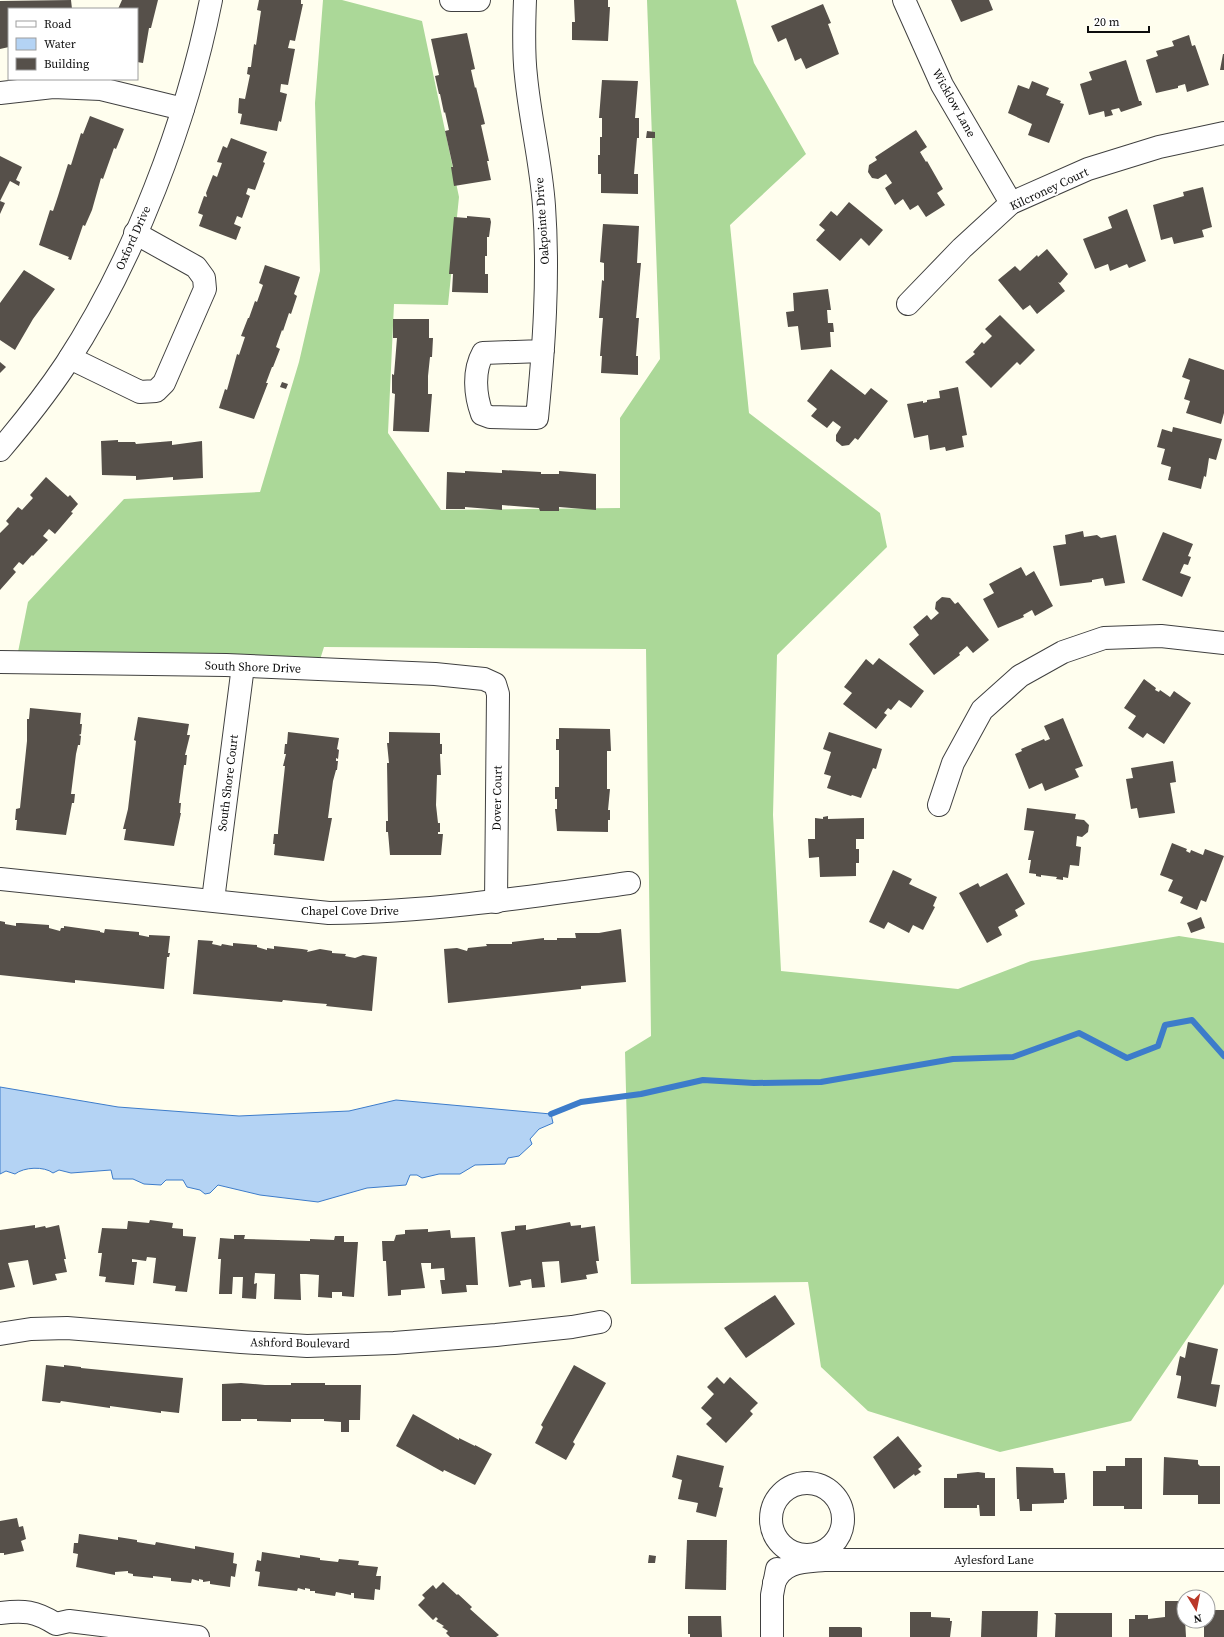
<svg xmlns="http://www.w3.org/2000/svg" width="1224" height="1637" font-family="'Source Serif 4',serif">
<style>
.forest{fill:#abd898}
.water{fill:#b4d3f4;stroke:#3d7cca}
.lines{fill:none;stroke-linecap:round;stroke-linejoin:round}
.stream{stroke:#3d7cca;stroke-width:6}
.building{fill:#56504a}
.minor-casing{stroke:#404040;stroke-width:24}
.minor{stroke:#fff;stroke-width:22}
.labels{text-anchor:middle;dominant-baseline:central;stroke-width:4;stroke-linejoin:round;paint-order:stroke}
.street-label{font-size:12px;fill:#0d0d0d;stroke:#fff}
</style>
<rect width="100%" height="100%" fill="#fffeee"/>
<polygon class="forest" points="323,0 342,0 422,21 459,197 448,305 394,304 388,433 441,510 620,508 620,418 660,359 647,0 736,0 754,63 806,154 730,225 749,413 880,513 887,547 777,655 773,815 781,971 958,989 1031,961 1179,936 1224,943 1224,1284 1131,1421 1000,1452 868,1411 821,1367 808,1282 631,1284 625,1052 651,1036 646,649 324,647 317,669 16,662 28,602 124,499 260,492 299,362 320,271 315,103"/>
<path class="water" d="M 0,1087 L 118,1107 L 239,1116 L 349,1111 L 396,1100 L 551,1114 L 553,1123 L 539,1129 L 530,1139 L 532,1144 L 519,1156 L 508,1158 L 505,1164 L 475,1165 L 460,1174 L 439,1174 L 422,1178 L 417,1175 L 410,1175 L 406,1185 L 367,1188 L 318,1202 L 260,1195 L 218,1185 L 210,1193 L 205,1194 L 200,1190 L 187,1187 L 183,1180 L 166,1180 L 161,1185 L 144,1184 L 133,1179 L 113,1179 L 111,1170 L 71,1173 L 59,1170 L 53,1173 C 44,1166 24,1167 15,1174 L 6,1171 L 0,1174 Z"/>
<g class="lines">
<polyline class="stream" points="551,1114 581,1102 641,1094 703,1080 754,1083 821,1082 953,1059 1013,1057 1079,1033 1127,1058 1158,1046 1165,1025 1192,1020 1224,1056"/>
</g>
<g class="building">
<polygon points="71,0 72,9 9,9 9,47 0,49 0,1"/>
<polygon points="122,0 158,0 151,28 149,28 143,63 137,62 137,9 118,9"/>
<polygon points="259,0 301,0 301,4 303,4 295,41 290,40 288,48 295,49 288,85 281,84 280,92 287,94 281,122 279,121 277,131 240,124 242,114 238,113 239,98 245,99 250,75 247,74 248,67 251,67 254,44 256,45 261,11 257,10"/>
<polygon points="574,0 608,0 608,7 610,7 608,41 572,40 572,22 575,22"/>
<polygon points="951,0 989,0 993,10 961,22"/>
<polygon points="823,4 831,23 828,24 839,54 806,69 801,58 795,61 786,38 778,42 771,26"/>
<polygon points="467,33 475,69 471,70 475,88 476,87 485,124 481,125 489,161 487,161 491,180 454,186 451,167 453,167 445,131 449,130 445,112 444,113 440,94 439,94 435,76 439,75 431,39"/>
<polygon points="1189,35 1192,46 1195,45 1209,85 1187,92 1185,84 1178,86 1178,88 1156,93 1146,60 1158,56 1156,51 1174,46 1172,41"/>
<polygon points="1223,54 1224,54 1224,70 1220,70"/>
<polygon points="1126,60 1139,101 1141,101 1142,105 1121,112 1119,108 1111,110 1113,115 1105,117 1104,111 1089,115 1080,84 1092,80 1089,72"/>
<polygon points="602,80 638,81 635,118 639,118 639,138 637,138 634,174 638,174 638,194 601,193 601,174 598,174 598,155 600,155 600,137 602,137 602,118 599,118"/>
<polygon points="1032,81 1049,88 1046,95 1061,101 1060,103 1064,104 1049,143 1028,135 1032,124 1008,113 1018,85 1029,89"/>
<polygon points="90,116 124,129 116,149 114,148 103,179 101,178 92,210 85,226 83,225 71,260 68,259 69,257 39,245 50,210 53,211 58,196 68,164 71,165 81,133 83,134"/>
<polygon points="916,130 927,147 920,152 926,162 927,161 943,189 937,193 945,205 926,217 918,205 910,210 903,199 895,205 885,188 892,183 886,174 878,179 872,178 868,172 869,165 877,160 875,157"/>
<polygon points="647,131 655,132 655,138 646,138"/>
<polygon points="231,138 267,152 263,162 265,163 255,190 248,188 246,194 250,196 242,218 237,216 234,224 241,227 236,240 199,226 203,215 198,213 204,196 207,197 206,193 213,175 217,177 222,163 217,162 223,146 227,148"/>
<polygon points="0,156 22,167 16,180 20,182 19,186 10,181 0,201 5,203 0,214"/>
<polygon points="1203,187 1212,227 1202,230 1204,237 1174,244 1172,237 1161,240 1153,205 1184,196 1183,192"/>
<polygon points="849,202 883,230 869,246 861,238 840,261 816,240 825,230 819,225 831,211 837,216"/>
<polygon points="1127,209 1146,261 1129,268 1127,264 1110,271 1108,264 1095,269 1083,239 1112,228 1108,217"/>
<polygon points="467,216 490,218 491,222 489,237 487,237 487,256 485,256 485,274 488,274 488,293 452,292 453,274 449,274 454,217 467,218"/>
<polygon points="603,224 639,226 637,263 641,263 636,318 639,318 636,356 638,356 638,375 601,373 602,356 600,356 603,318 599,318 602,280 604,281 604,263 600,262"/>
<polygon points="1047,249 1068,274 1060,283 1058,282 1065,291 1037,314 1030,305 1023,310 998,280 1015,266 1020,271 1037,255 1038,257"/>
<polygon points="265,265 300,277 294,294 297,296 291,314 289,313 283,331 282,330 276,347 280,349 273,367 272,367 266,383 268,383 254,419 219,408 225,389 227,390 237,354 239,355 245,337 241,336 248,318 249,318 255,301 257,302 263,285 259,283"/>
<polygon points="24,270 55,289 33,319 15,350 0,340 0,303"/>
<polygon points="828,289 831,310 827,310 828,323 833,323 834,332 830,332 831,347 801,350 798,326 788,327 786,312 794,311 793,293"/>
<polygon points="1000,315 1035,350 1020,365 1017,362 991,388 965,362 975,354 973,352 982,342 984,344 992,336 985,329"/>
<polygon points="393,319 429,319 429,338 433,338 432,357 430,357 428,376 428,394 432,394 429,432 393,431 395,394 392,393 392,374 394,375 397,338 393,338"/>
<polygon points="1189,358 1224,370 1224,413 1221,424 1186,413 1190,401 1184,399 1190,380 1182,377"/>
<polygon points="0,362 6,367 0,373"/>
<polygon points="831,369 865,395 871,388 888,401 858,440 855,438 849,445 842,446 836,441 836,435 841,427 833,421 827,428 811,416 817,409 807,401"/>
<polygon points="282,382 288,384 286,389 280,387"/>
<polygon points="958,387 967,435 962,436 964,447 946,451 945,447 930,450 928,435 914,438 907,404 923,401 923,403 927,402 927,400 940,398 939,391"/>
<polygon points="1173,427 1222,439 1216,460 1209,458 1206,477 1204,476 1201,489 1168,480 1171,467 1161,464 1165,449 1157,447 1162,429 1172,432"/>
<polygon points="118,440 118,442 135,442 136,444 172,441 172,445 202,441 203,478 173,480 173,477 136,480 136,476 102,475 101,441"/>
<polygon points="502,470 541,472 541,474 559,474 559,471 596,474 596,510 559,507 559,511 540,511 539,508 502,505 502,510 465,507 465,509 446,509 447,472 465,473 465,471 502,473"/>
<polygon points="46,477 68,497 70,495 78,504 71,512 73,513 55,534 49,529 43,536 48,540 33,556 32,555 23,565 19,562 13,569 16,572 0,590 0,533 9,524 6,521 18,507 22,510 33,498 30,495"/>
<polygon points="1083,531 1084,537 1097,535 1101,538 1116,535 1125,583 1105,586 1103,578 1092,580 1092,582 1060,586 1053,546 1066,544 1065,535"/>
<polygon points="1163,532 1193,544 1188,556 1191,557 1188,565 1184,564 1180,573 1191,577 1182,597 1142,580"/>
<polygon points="1021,567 1026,576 1034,571 1053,606 1035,616 1032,610 1023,615 1024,617 998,628 983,599 994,593 989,584"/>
<polygon points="942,597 950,598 955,604 958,602 989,640 973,653 967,646 959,653 960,655 934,675 909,644 919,635 913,627 927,615 931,620 939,613 935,609 936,602"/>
<polygon points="879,658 924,691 911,708 899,700 891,710 888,708 884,713 887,715 876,729 843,704 852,693 844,687 866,659 873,665"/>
<polygon points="1144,679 1156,688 1155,690 1159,692 1160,690 1170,697 1174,691 1191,703 1164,744 1147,733 1143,738 1128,728 1136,716 1124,708"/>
<polygon points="30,708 81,713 80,724 82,724 81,734 79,735 81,736 80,745 78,745 76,754 71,794 75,794 74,803 72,803 66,835 16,830 17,820 15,820 16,809 20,808 27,741 27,719 29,719"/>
<polygon points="138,717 189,724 187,735 190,735 185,755 187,755 186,765 184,765 179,803 181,803 180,813 181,813 174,846 124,840 126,829 123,829 128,809 136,741 134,740"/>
<polygon points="1063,718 1083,766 1075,769 1079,777 1045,791 1042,783 1029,789 1015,754 1022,751 1021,749 1044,739 1045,741 1050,739 1044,726"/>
<polygon points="559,728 610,729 611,751 607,751 607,789 610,789 608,810 610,810 610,820 608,820 608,832 557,831 555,809 557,809 557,799 555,799 555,787 559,787 559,750 556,750 556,739 559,739"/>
<polygon points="288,732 339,738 337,749 339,750 338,759 336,758 336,761 338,761 337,770 336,770 333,781 328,818 332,818 324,861 274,855 275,844 273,844 274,834 278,834 278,831 285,766 283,766 286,754 284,754 285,744 287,744"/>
<polygon points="389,732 440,733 440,744 442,744 442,754 440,754 441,775 437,775 436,805 438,823 440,823 440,832 438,832 438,834 443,834 441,855 390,855 388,832 386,832 386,821 388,821 387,763 389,763 387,743 389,743"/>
<polygon points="829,732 882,749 876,769 873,768 861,798 852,795 851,796 827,788 831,776 824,774 831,752 823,749"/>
<polygon points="1173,761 1176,782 1170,783 1175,813 1139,818 1137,808 1131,809 1126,779 1133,778 1131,768"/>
<polygon points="1027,808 1076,814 1075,819 1084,820 1089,825 1088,832 1082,837 1077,836 1076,846 1081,847 1079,866 1070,865 1068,878 1063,877 1063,880 1056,879 1057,877 1041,875 1041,877 1036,876 1036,874 1029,873 1031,860 1028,860 1034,831 1024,830"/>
<polygon points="828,816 828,819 864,818 864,839 856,839 856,849 859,849 859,863 856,863 856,876 820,877 819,857 809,858 808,839 815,839 815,818 823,819 823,817"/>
<polygon points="1172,843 1187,849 1186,851 1190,853 1191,850 1203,855 1205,849 1224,856 1206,902 1201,900 1197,910 1180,903 1183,897 1168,891 1173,880 1160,875"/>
<polygon points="893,870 912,879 909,884 937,897 933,906 935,907 923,930 913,925 909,933 888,922 884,929 869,922"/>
<polygon points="1007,873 1025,904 1015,910 1018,916 998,927 1002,935 987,943 959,893 978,883 980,887"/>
<polygon points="1201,917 1205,928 1191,933 1187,923"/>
<polygon points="0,921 5,922 5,924 16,926 16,923 21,923 49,925 49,928 60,931 61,928 64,928 64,926 100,931 100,932 104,933 105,929 139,932 139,935 149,937 149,935 170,936 168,953 170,953 169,957 167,957 164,989 75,980 75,983 0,975"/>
<polygon points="621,929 626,982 581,986 581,989 448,1003 444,949 457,948 467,951 468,948 487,946 486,944 512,944 512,942 544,938 544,940 557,940 557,938 576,938 575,933 599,933"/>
<polygon points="198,940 213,941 212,944 217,945 221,946 222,944 233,946 233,943 257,945 257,947 267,950 267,948 274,949 274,946 302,949 308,950 307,952 320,949 332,951 332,953 346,954 345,956 355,958 363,955 377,957 372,1011 326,1006 327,1004 303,1002 283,1000 282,1002 193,994"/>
<polygon points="150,1220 173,1223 172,1228 183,1229 183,1236 196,1237 187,1292 175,1291 176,1286 153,1283 156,1258 147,1257 146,1261 132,1259 132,1262 137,1262 134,1285 105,1282 106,1277 99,1276 102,1253 98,1253 102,1228 127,1229 128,1221 149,1223"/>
<polygon points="570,1222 571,1226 581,1225 581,1228 595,1226 599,1261 596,1261 598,1273 586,1275 587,1279 561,1283 559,1261 542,1262 545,1287 532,1288 531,1279 520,1281 521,1285 509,1287 501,1232 515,1230 515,1226 526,1225 526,1230"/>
<polygon points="35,1225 35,1228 45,1226 46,1228 59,1225 66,1259 64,1259 67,1272 55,1274 57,1280 33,1285 28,1260 8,1263 15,1287 0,1290 0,1230"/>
<polygon points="428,1229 428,1232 450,1230 451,1238 475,1237 478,1285 466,1285 467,1292 442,1294 440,1280 445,1280 444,1268 431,1269 431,1263 421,1263 425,1288 401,1290 401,1295 388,1296 386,1261 383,1261 382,1241 394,1241 396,1235 405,1234 405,1230"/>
<polygon points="234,1235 245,1235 244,1239 310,1241 310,1239 334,1240 335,1236 344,1236 344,1242 358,1242 354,1297 342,1296 342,1292 332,1292 332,1298 318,1297 319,1275 306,1274 300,1274 301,1300 274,1299 275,1274 255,1273 254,1284 257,1283 256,1299 242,1298 243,1277 233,1277 232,1294 219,1294 221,1259 218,1259 220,1238 234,1239"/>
<polygon points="775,1295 795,1324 746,1358 724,1328"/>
<polygon points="1188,1342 1218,1349 1211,1384 1220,1385 1216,1407 1177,1398 1181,1379 1181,1376 1176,1375 1180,1356 1185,1358"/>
<polygon points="46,1365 64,1367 64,1365 81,1367 81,1368 183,1378 179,1413 161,1411 161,1413 110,1406 110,1408 61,1401 60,1403 42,1401"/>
<polygon points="574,1365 606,1383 573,1442 575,1444 566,1460 535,1443 543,1427 541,1425"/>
<polygon points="717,1377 724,1384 730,1377 758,1403 750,1411 753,1414 726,1443 706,1424 712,1418 701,1408 714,1394 707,1387"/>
<polygon points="241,1383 265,1385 291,1385 291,1383 325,1383 325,1385 361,1385 360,1420 349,1420 349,1432 341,1432 341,1422 324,1421 324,1419 291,1419 291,1422 257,1421 257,1419 241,1419 241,1421 222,1421 222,1384"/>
<polygon points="413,1414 459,1440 459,1438 475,1446 475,1445 492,1454 475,1485 444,1470 443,1472 396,1446"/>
<polygon points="898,1436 922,1466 918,1469 921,1472 915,1476 914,1474 894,1489 873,1457"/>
<polygon points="677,1455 724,1466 719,1487 723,1488 716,1517 696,1512 698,1503 678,1499 682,1480 672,1477"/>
<polygon points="1164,1457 1198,1460 1198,1464 1200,1466 1220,1466 1220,1504 1198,1504 1198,1495 1163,1495"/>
<polygon points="1125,1458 1142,1458 1142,1509 1124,1509 1124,1506 1093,1506 1093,1471 1106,1471 1106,1466 1125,1466"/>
<polygon points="1016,1467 1053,1468 1054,1473 1065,1473 1067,1499 1064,1500 1064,1503 1032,1504 1032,1511 1020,1511 1019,1499 1017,1499"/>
<polygon points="978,1472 985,1473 985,1478 995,1478 995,1516 980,1516 979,1505 977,1505 977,1508 944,1508 944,1478 957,1478 957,1474"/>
<polygon points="17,1518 19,1527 23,1526 26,1539 21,1541 24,1551 4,1555 4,1553 0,1553 0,1521"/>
<polygon points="79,1534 118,1540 118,1537 137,1540 137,1542 155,1545 156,1542 195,1549 195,1546 234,1553 233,1563 237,1564 235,1577 231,1576 230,1587 210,1584 210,1581 203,1582 203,1580 199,1579 199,1581 192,1579 191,1583 171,1581 171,1578 153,1576 153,1578 133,1576 133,1574 128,1573 128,1571 115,1572 115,1575 76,1567 78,1554 73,1553 74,1543 78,1543"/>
<polygon points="687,1540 727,1540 726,1590 685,1589"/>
<polygon points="262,1552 300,1558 300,1555 320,1558 320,1560 338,1562 339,1559 359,1561 358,1565 378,1567 376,1576 381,1576 380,1590 375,1589 374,1600 354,1598 354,1593 351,1593 351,1595 336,1592 335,1596 315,1593 315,1591 310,1591 310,1589 305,1588 305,1590 298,1588 297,1591 258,1586 260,1572 255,1571 257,1560 261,1561"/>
<polygon points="649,1555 656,1556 655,1563 648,1563"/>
<polygon points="443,1582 457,1595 458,1594 472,1607 470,1609 499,1635 496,1637 450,1637 446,1633 448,1631 442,1627 444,1626 436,1621 438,1619 436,1617 433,1620 418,1605 425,1598 422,1595 433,1585 436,1589"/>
<polygon points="1165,1601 1184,1601 1186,1637 1129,1637 1129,1619 1135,1619 1135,1615 1148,1615 1148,1619 1165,1617"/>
<polygon points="1208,1610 1224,1610 1224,1637 1204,1637 1204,1621 1208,1621"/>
<polygon points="982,1611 1038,1611 1037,1637 981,1637"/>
<polygon points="910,1612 931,1612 931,1617 950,1618 950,1621 952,1621 950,1637 910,1637"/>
<polygon points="1054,1613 1112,1613 1112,1637 1055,1637 1056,1615"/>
<polygon points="688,1616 721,1616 722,1637 690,1637 690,1634 688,1634"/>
<polygon points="829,1627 860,1627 862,1628 862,1637 829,1637"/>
</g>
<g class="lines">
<defs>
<g id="minor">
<polyline points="451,0 479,0"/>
<path d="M 525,0 C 524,25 523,51 526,76 C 530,119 541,162 544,206 C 549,277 544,347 537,418 L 490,417 L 482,414 C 475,395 473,371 483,353 L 543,351"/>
<polyline points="904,0 942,85 1011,203"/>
<polyline points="0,93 53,87 101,89 183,109"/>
<polyline points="908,304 962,248 1011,203 1088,169 1159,147 1224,133"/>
<polyline points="70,358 140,392 156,391 164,383 205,289 204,278 196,267 135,233"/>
<path d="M 0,450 C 23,423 46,394 66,364 C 134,260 187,121 211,0"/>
<polyline points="0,662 226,665 435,674 484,679 495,684 498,694 496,902"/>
<polyline points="939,805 953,763 982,710 1020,676 1063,652 1104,638 1161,636 1224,643"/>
<path d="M 0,879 L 329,913 C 430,912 529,897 629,883"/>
<polyline points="213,900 243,666"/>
<polyline points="0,1334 31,1329 67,1328 241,1342 307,1346 394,1343 496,1335 572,1327 600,1322"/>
<circle cx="807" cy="1519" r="36"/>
<path d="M 774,1583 C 783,1561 803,1562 824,1560 L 1224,1560"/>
<path d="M 0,1613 C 24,1610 35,1611 56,1624 L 69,1621 L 198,1637"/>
<polyline points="772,1637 772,1595 777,1569"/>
</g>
</defs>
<use href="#minor" class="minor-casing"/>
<use href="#minor" class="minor"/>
</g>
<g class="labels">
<g class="street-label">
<text transform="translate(954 103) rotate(61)">Wicklow Lane</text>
<text transform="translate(1049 189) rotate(-25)">Kilcroney Court</text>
<text transform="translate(542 221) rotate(-94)">Oakpointe Drive</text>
<text transform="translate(133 238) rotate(-66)">Oxford Drive</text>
<text transform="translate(253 667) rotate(2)">South Shore Drive</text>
<text transform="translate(228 783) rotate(-83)">South Shore Court</text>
<text transform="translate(497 798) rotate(-89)">Dover Court</text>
<text x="350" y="911">Chapel Cove Drive</text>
<text transform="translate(300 1343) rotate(1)">Ashford Boulevard</text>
<text x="994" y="1560">Aylesford Lane</text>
</g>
</g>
<rect x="8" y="8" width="130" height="72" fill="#ffffff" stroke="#9e9e9e"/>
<rect x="16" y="21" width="20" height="6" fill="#ffffff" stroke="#9e9e9e"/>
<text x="44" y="28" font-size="12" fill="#0d0d0d">Road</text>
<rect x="16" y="38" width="20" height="12" fill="#b4d3f4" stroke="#9e9e9e"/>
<text x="44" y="48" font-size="12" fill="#0d0d0d">Water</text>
<rect x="16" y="58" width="20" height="12" fill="#56504a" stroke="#9e9e9e"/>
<text x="44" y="68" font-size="12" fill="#0d0d0d">Building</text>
<g transform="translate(1196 1609) rotate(170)"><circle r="19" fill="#ffffff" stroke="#9e9e9e"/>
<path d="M0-3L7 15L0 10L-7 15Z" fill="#ba3829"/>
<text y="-6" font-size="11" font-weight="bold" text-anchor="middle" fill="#0d0d0d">N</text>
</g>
<path d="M1088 26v6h61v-6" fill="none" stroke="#0d0d0d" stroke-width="2"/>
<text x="1094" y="26" font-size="12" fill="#0d0d0d" stroke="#ffffff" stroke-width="3" paint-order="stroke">20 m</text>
</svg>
